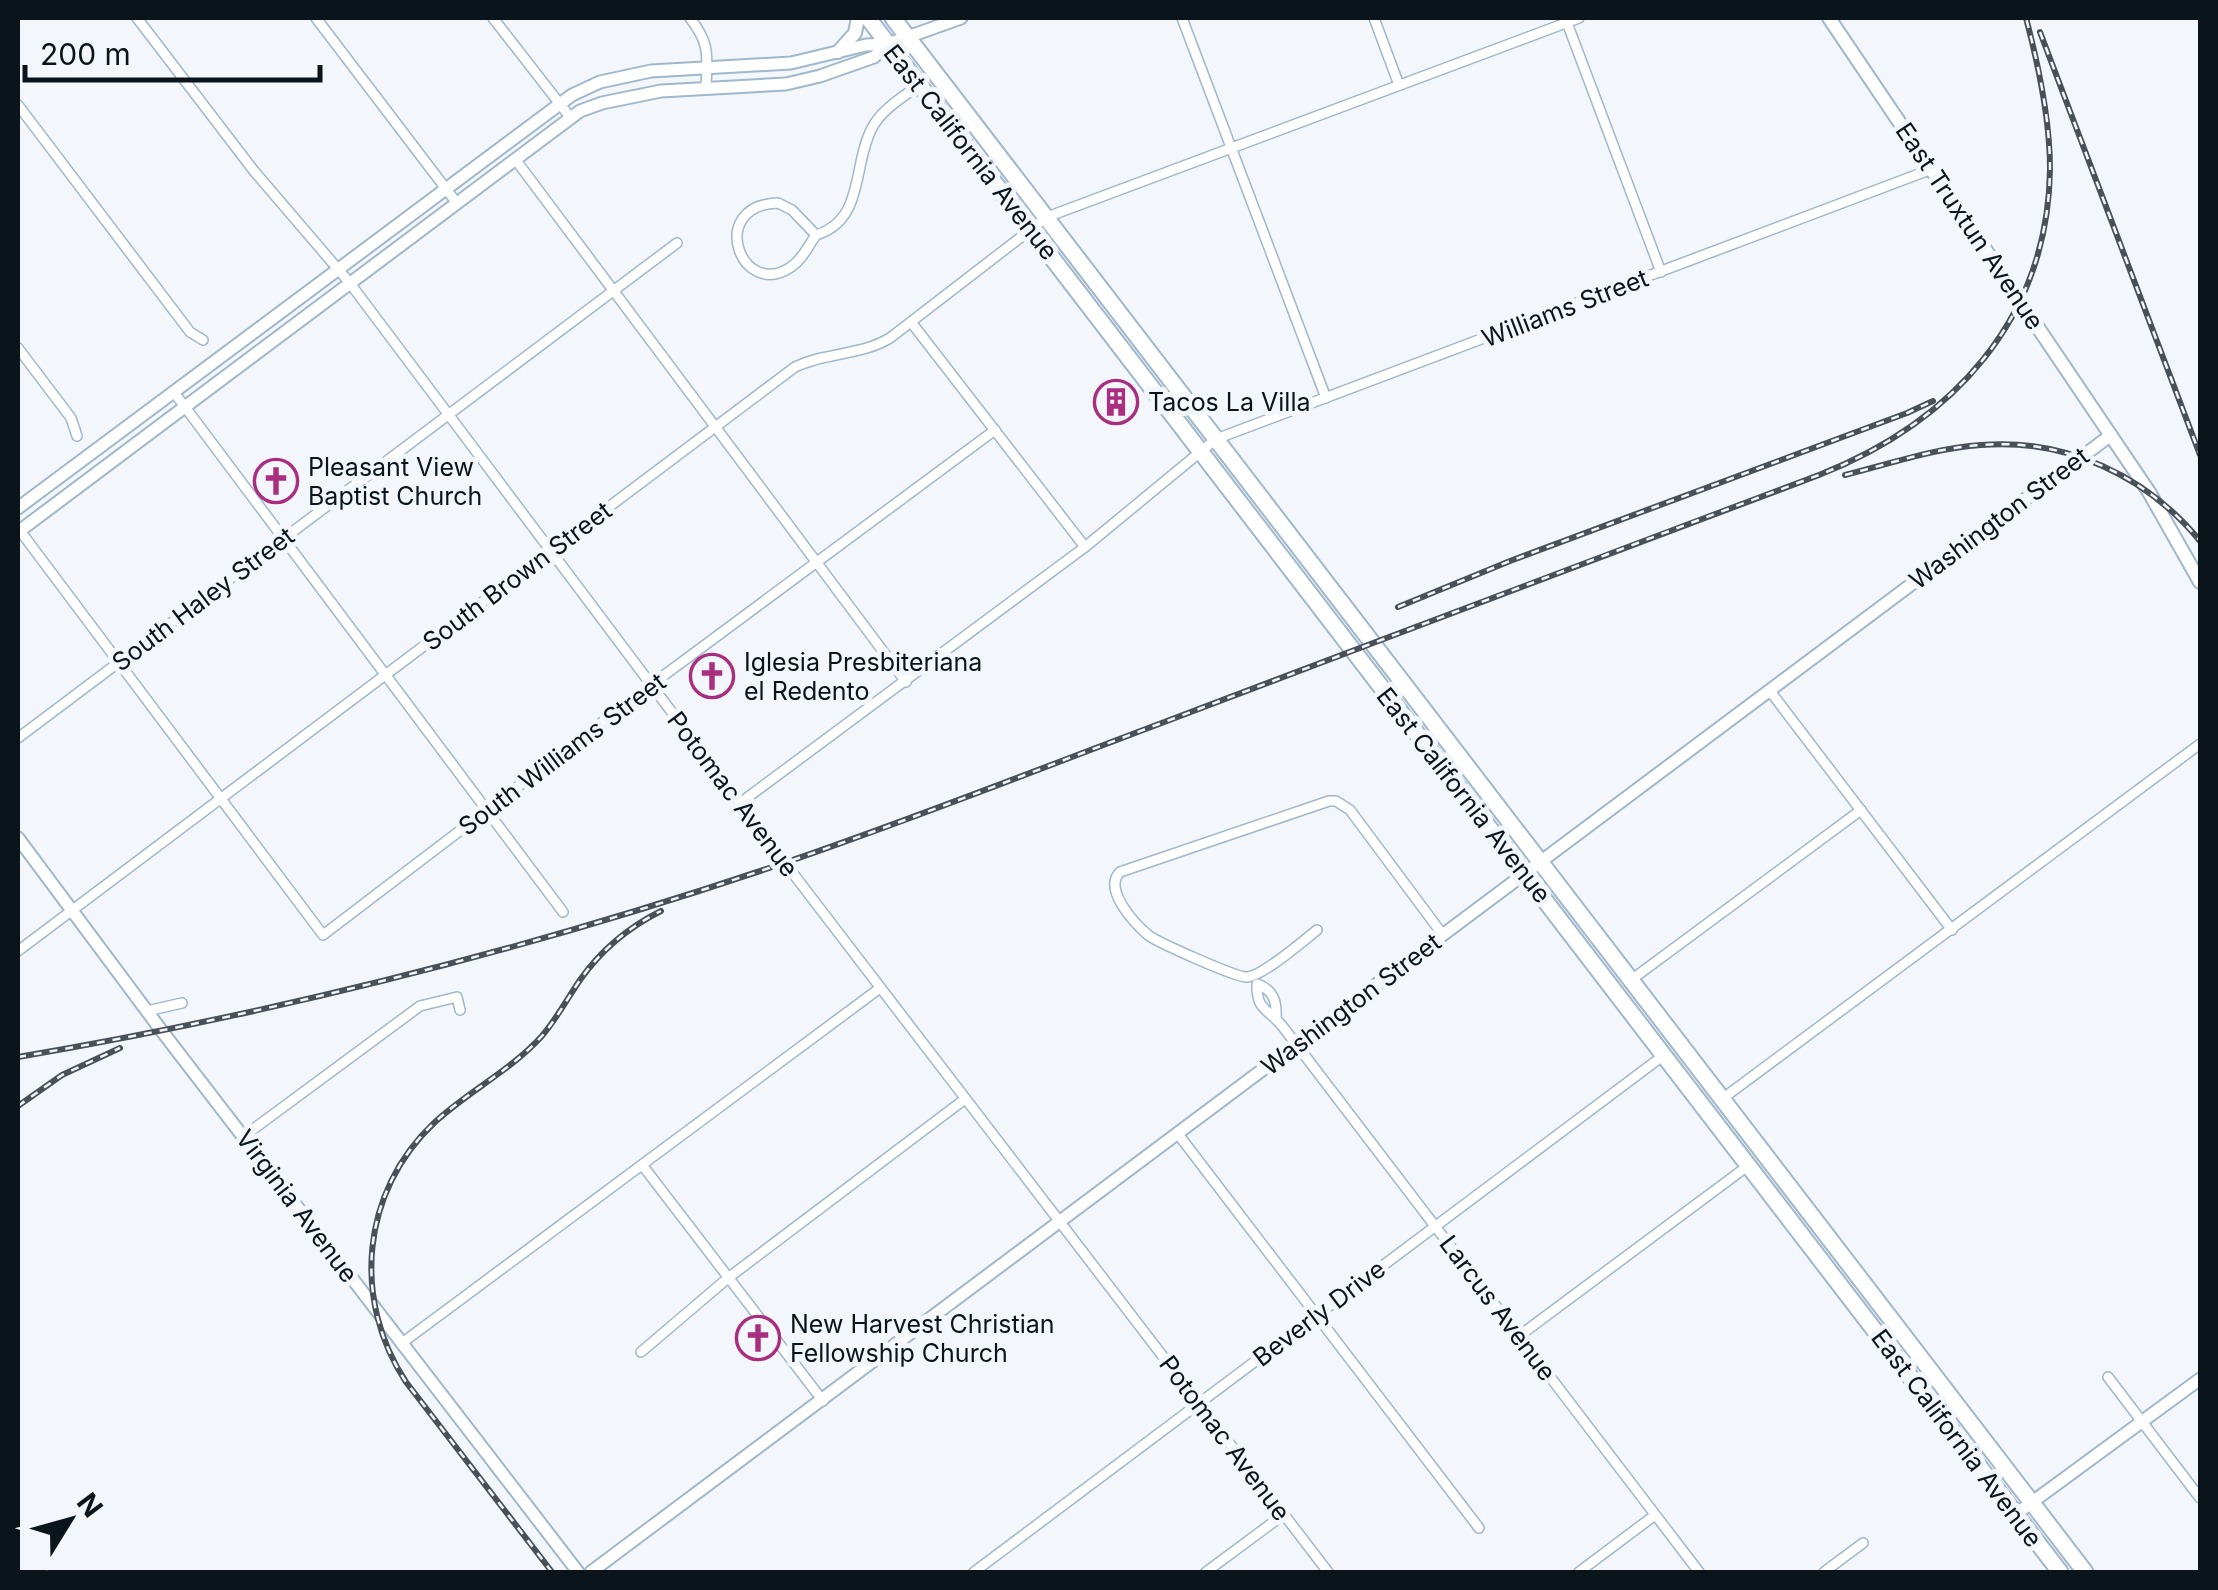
<svg xmlns="http://www.w3.org/2000/svg" width="2218" height="1590" font-family="Inter,sans-serif">
<style>
.lines{fill:none;stroke-linecap:round;stroke-linejoin:round}
.minor-casing{stroke:#a0b7cc;stroke-width:12}
.tertiary-casing{stroke:#a0b7cc;stroke-width:15}
.secondary-casing{stroke:#a0b7cc;stroke-width:16}
.primary-casing{stroke:#a0b7cc;stroke-width:19}
.minor{stroke:#fff;stroke-width:9}
.tertiary{stroke:#fff;stroke-width:11}
.secondary{stroke:#fff;stroke-width:12}
.primary{stroke:#fff;stroke-width:15}
.rail-casing{stroke:#495057;stroke-width:6}
.rail{stroke:#f3f7fc;stroke-width:2.5;stroke-dasharray:8;stroke-linecap:butt}
.labels{text-anchor:middle;dominant-baseline:central;stroke-width:10;stroke-linejoin:round;paint-order:stroke}
.street-label{font-size:25px;fill:#0b131b;stroke:#f3f7fc}
.poi-label{font-size:25px;fill:#0b131b;stroke:#f3f7fc;text-anchor:start}
</style>
<rect width="100%" height="100%" fill="#f3f7fc"/>
<g class="lines">
<defs>
<g id="minor">
<polyline points="137,18 254,171 349,282 785,863 1328,1572"/>
<polyline points="316,18 456,202"/>
<polyline points="493,18 570,117"/>
<path d="M 690,18 C 711,45 707,56 706,88"/>
<polyline points="1182,18 1326,398"/>
<polyline points="1374,18 1399,85"/>
<polyline points="1566,20 1661,272"/>
<polyline points="18,105 190,332 203,340"/>
<polyline points="515,159 906,682"/>
<path d="M 778,203 L 792,210 L 816,235 C 808,246 803,259 791,267 C 741,301 706,205 778,203 Z"/>
<path d="M 816,235 C 865,220 852,166 872,128 C 882,109 903,97 919,85"/>
<polyline points="911,322 1085,547"/>
<polyline points="18,348 71,418 77,436"/>
<polyline points="173,391 563,912"/>
<polyline points="18,528 323,935 651,685 995,430"/>
<polyline points="1770,691 1952,930"/>
<polyline points="18,738 677,243"/>
<polyline points="740,803 1085,547 1216,439 1932,169"/>
<path d="M 1317,930 C 1303,941 1263,976 1247,977 C 1237,978 1157,942 1148,935 C 1133,922 1103,889 1120,872 L 1329,801 L 1336,801 L 1350,810 L 1443,935"/>
<path d="M 18,951 L 795,367 C 826,352 860,356 890,338 L 1047,217 L 1579,18"/>
<polyline points="1631,980 1861,810"/>
<polyline points="147,1011 182,1003"/>
<path d="M 1276,1019 C 1277,1002 1274,990 1257,984 C 1256,1011 1269,1009 1283,1027 L 1699,1572"/>
<polyline points="1722,1099 2200,744"/>
<polyline points="1178,1134 1479,1528"/>
<polyline points="244,1136 420,1006 457,997 460,1010"/>
<polyline points="643,1166 823,1401"/>
<polyline points="1519,1336 1749,1165"/>
<polyline points="402,1343 880,988"/>
<polyline points="641,1352 728,1278 965,1099"/>
<polyline points="2108,1377 2200,1498"/>
<polyline points="974,1572 1664,1055"/>
<polyline points="1206,1572 1283,1515"/>
<polyline points="1579,1572 1655,1515"/>
<polyline points="1824,1572 1863,1543"/>
</g>
<g id="tertiary">
<polyline points="18,508 572,95 600,82 651,71 791,63 866,45 888,44 961,18"/>
<polyline points="18,532 580,111 602,103 661,91 786,84 820,76 874,57 888,44"/>
<polyline points="18,838 161,1030 578,1572"/>
<polyline points="2016,1514 2200,1379"/>
<polyline points="591,1572 2111,435"/>
</g>
<g id="secondary">
<polyline points="1829,18 2149,492 2200,582"/>
<polyline points="838,52 855,33 858,18"/>
</g>
<g id="primary">
<polyline points="868,18 2060,1572"/>
<polyline points="893,18 2085,1572"/>
</g>
</defs>
<use href="#minor" class="minor-casing"/>
<use href="#tertiary" class="tertiary-casing"/>
<use href="#secondary" class="secondary-casing"/>
<use href="#primary" class="primary-casing"/>
<use href="#minor" class="minor"/>
<use href="#tertiary" class="tertiary"/>
<use href="#secondary" class="secondary"/>
<use href="#primary" class="primary"/>
<defs>
<g id="rail">
<polyline points="2040,32 2200,455"/>
<path d="M 1845,475 C 1889,464 1935,448 1981,445 C 2066,438 2147,476 2200,541"/>
<polyline points="1398,607 1510,561 1907,413 1933,401"/>
<path d="M 18,1057 C 277,1013 534,948 784,863 C 910,820 1034,771 1159,724 C 1379,641 1599,557 1819,475 C 1953,422 2048,319 2050,169 C 2050,119 2039,67 2026,18"/>
<polyline points="18,1106 62,1075 120,1048"/>
<path d="M 552,1572 L 406,1382 C 352,1300 361,1192 434,1123 C 467,1092 510,1071 541,1037 C 556,1020 567,999 580,980 C 601,950 629,927 661,911"/>
</g>
</defs>
<use href="#rail" class="rail-casing"/>
<use href="#rail" class="rail"/>
</g>
<defs>
<symbol id="building-ring" viewBox="-11 -11 22 22"><circle r="9.5" fill="#f3f7fc" stroke="#aa2e80" stroke-width="1.5"/><path d="M-4-6H4V6H1V3H-1V6H-4ZM-2.5-4.3h1.7v1.8h-1.7ZM.8-4.3h1.7v1.8H.8ZM-2.5-1h1.7V.8h-1.7ZM.8-1h1.7V.8H.8Z" fill="#aa2e80"/></symbol>
<symbol id="church-ring" viewBox="-11 -11 22 22"><circle r="9.5" fill="#f3f7fc" stroke="#aa2e80" stroke-width="1.5"/><path d="M-1.2-6h2.4v3.5h3.3v2.4h-3.3V6h-2.4V-.1h-3.3v-2.4h3.3Z" fill="#aa2e80"/></symbol>
</defs>
<g fill-rule="evenodd">
<use href="#building-ring" x="1091" y="377" width="50" height="50"/>
<use href="#church-ring" x="251" y="456" width="50" height="50"/>
<use href="#church-ring" x="687" y="651" width="50" height="50"/>
<use href="#church-ring" x="733" y="1313" width="50" height="50"/>
</g>
<g class="labels">
<g class="street-label">
<text transform="translate(971 152) rotate(52)">East California Avenue</text>
<text transform="translate(1970 226) rotate(56)">East Truxtun Avenue</text>
<text transform="translate(1565 308) rotate(-21)">Williams Street</text>
<text transform="translate(1999 518) rotate(-37)">Washington Street</text>
<text transform="translate(517 576) rotate(-37)">South Brown Street</text>
<text transform="translate(203 599) rotate(-37)">South Haley Street</text>
<text transform="translate(562 754) rotate(-37)">South Williams Street</text>
<text transform="translate(733 794) rotate(53)">Potomac Avenue</text>
<text transform="translate(1464 795) rotate(52)">East California Avenue</text>
<text transform="translate(1351 1004) rotate(-37)">Washington Street</text>
<text transform="translate(297 1206) rotate(53)">Virginia Avenue</text>
<text transform="translate(1498 1308) rotate(53)">Larcus Avenue</text>
<text transform="translate(1319 1313) rotate(-37)">Beverly Drive</text>
<text transform="translate(1225 1438) rotate(53)">Potomac Avenue</text>
<text transform="translate(1957 1438) rotate(53)">East California Avenue</text>
</g>
<g class="poi-label">
<text x="1148" y="402">Tacos La Villa</text>
<text x="308" y="467">Pleasant View<tspan x="308" dy="29">Baptist Church</tspan></text>
<text x="744" y="662">Iglesia Presbiteriana<tspan x="744" dy="29">el Redento</tspan></text>
<text x="790" y="1324">New Harvest Christian<tspan x="790" dy="29">Fellowship Church</tspan></text>
</g>
</g>
<rect width="2218" height="1590" fill="none" stroke="#0b131b" stroke-width="40"/>
<g transform="translate(70 1520) rotate(53)" stroke="#f3f7fc" stroke-width="8" paint-order="stroke">
<path d="M0-8L18 38L0 25L-18 38Z" fill="#0b131b"/>
<text y="-15" font-size="28" font-weight="bold" text-anchor="middle" fill="#0b131b">N</text>
</g>
<path d="M25 65v15h295v-15" fill="none" stroke="#0b131b" stroke-width="5"/>
<text x="40" y="65" font-size="30" fill="#0b131b" stroke="#f3f7fc" stroke-width="8" paint-order="stroke">200 m</text>
</svg>
